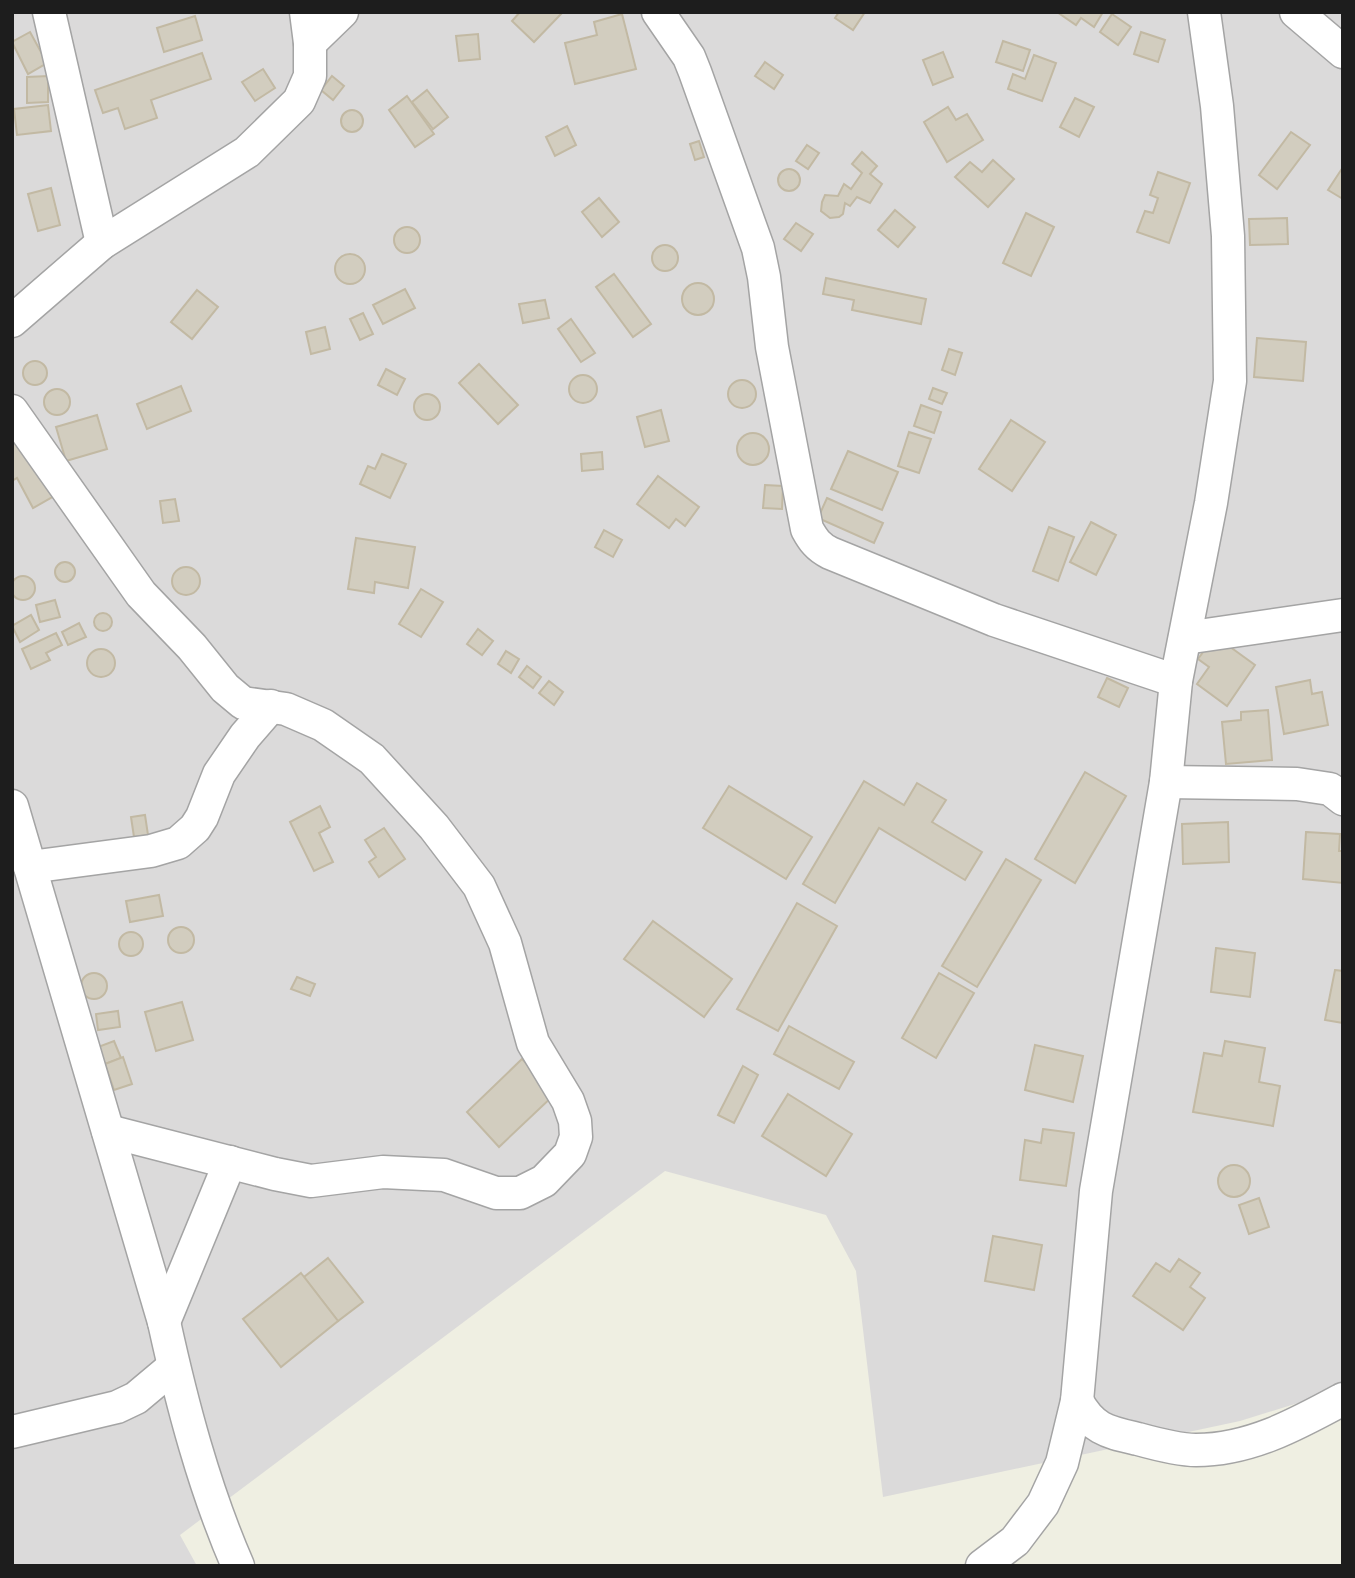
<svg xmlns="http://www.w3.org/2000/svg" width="1355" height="1578" font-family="'Archivo Narrow',sans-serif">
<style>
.residential{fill:#dbdada}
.building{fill:#d2cdbf;stroke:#c2b9a3;stroke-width:2}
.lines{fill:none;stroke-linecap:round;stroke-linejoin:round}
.minor-casing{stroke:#a4a4a4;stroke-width:35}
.minor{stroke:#fff;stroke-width:32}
</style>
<rect width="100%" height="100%" fill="#efefe2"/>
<polygon class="residential" points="12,12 1343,12 1343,1389 1240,1421 883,1497 856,1271 826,1215 665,1171 180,1535 197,1566 12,1566"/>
<g class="building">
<polygon points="520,12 561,12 562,13 534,42 512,21"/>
<polygon points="839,12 865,12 853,30 835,18"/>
<polygon points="1057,12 1103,12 1094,27 1081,18 1076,25"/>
<polygon points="622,14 636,69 575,84 565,43 597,35 594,22"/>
<polygon points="1112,14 1131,27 1118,45 1100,32"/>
<polygon points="195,16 202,40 164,52 157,28"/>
<polygon points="30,32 47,63 28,74 12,42"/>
<polygon points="1141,32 1165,40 1158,62 1134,54"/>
<polygon points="478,34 480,59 459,61 456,36"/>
<polygon points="1003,41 1030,50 1023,71 996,62"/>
<polygon points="943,52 953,77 933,85 923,60"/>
<polygon points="202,53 211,79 151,100 157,118 125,129 118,108 103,113 95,90"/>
<polygon points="1034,55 1056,63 1042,101 1008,89 1013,74 1025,79"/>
<polygon points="765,62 783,75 774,89 755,76"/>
<polygon points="263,69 275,88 255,101 242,82"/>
<polygon points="48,76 48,102 27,103 27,77"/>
<polygon points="332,76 344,86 333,100 321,90"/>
<polygon points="427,90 448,117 433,129 412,102"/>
<polygon points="407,96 434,134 415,147 389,110"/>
<polygon points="1075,98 1094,107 1079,137 1060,127"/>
<polygon points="48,105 51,131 17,135 14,109"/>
<polygon points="948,107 956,120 967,114 983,140 947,162 924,122"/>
<circle cx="352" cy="121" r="11"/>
<polygon points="567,126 576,145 555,156 546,137"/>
<polygon points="1291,132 1310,145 1277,189 1259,175"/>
<polygon points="699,141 704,157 695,160 690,144"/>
<polygon points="807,145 819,153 808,169 796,161"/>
<polygon points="862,152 877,166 870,174 882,184 870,203 857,197 850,206 845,203 843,214 839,217 830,218 821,211 822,202 825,195 838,196 844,184 851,189 862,173 852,164"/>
<polygon points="993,160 1014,179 988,207 955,177 970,162 982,172"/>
<polygon points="1343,167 1343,199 1328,190"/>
<circle cx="789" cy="180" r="11"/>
<polygon points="1158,172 1190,183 1169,243 1137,232 1145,211 1153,213 1158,198 1150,195"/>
<polygon points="51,188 60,225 38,231 28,194"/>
<polygon points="599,198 619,222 602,237 582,212"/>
<polygon points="895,210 915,227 898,247 878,230"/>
<polygon points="1026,213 1054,227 1031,276 1003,263"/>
<polygon points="1287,218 1288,244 1250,245 1249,219"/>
<polygon points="796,223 813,234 801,251 784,239"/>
<circle cx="407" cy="240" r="13"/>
<circle cx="665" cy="258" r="13"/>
<circle cx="350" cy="269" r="15"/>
<polygon points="614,274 651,324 633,337 596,287"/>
<polygon points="826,278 926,299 921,324 852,310 854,300 823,294"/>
<circle cx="698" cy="299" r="16"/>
<polygon points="405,289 415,308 383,324 373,305"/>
<polygon points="197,290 218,307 192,339 171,322"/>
<polygon points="545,300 549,318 523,323 519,304"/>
<polygon points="363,313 373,334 360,340 350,319"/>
<polygon points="571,319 595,353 581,362 558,329"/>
<polygon points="325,327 330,349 311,354 306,332"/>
<polygon points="1257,338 1306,342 1303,381 1254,377"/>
<polygon points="949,349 962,353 955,375 942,370"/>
<circle cx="35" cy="373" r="12"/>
<polygon points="479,364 518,405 498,424 459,383"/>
<polygon points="386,369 405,379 397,395 378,385"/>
<circle cx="583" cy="389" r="14"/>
<circle cx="742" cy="394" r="14"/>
<polygon points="181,386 191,411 147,429 137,404"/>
<polygon points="933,388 947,393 942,404 929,399"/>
<circle cx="57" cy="402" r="13"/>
<circle cx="427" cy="407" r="13"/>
<polygon points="921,405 941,412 934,433 914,426"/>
<polygon points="661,410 669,441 645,447 637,417"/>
<polygon points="97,415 107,449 66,461 56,427"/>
<polygon points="1011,420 1045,442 1012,491 979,469"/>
<polygon points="909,432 931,439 919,473 898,466"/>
<circle cx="753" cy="449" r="16"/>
<polygon points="21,436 54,496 33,508 17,478 12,481 12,441"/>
<polygon points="848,451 898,472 882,510 831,489"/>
<polygon points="602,452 603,469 582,471 581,454"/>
<polygon points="382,454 406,464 390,498 360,484 368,466 375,469"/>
<polygon points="658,476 699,507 685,526 676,519 669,528 637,504"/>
<polygon points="765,485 783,486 782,509 763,508"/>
<polygon points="827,498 883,523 874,543 818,518"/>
<polygon points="175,499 179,521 163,523 160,501"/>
<polygon points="1091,522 1116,535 1096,575 1070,562"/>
<polygon points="1049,527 1074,537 1058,581 1033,571"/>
<polygon points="604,530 622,540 613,557 595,547"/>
<polygon points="356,538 415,547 408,588 375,582 374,593 348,589"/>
<circle cx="65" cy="572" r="10"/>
<circle cx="186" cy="581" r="14"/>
<circle cx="23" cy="588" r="12"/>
<polygon points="421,589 443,602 421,637 399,624"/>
<polygon points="55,600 60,617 40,622 36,605"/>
<circle cx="103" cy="622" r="9"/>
<polygon points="31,615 39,630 20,642 12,626"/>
<polygon points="79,623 86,637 68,645 62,632"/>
<polygon points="478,629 493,641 482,655 467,644"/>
<polygon points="56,633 62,645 46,653 50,660 31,669 22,649"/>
<polygon points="1215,636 1255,665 1227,706 1197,684 1209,667 1198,659"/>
<circle cx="101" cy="663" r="14"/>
<polygon points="506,651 519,659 511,673 498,664"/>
<polygon points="527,666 541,677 533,688 519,677"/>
<polygon points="1107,678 1128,688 1119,707 1098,697"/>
<polygon points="1310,680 1312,694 1322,692 1328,725 1284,734 1276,687"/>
<polygon points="549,681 563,692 554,705 539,693"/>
<polygon points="1268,710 1272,760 1226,764 1222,722 1241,720 1241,712"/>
<polygon points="1085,772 1126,796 1075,883 1035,859"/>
<polygon points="864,781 904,805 917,783 946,800 932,822 982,852 965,880 879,828 835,903 803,884"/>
<polygon points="729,786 812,837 786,879 703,828"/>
<polygon points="320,806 330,827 319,833 333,862 314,871 290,822"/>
<polygon points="145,815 148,835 134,837 131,817"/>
<polygon points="1228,822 1229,862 1183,864 1182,824"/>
<polygon points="384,828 405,859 379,877 369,862 376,857 365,840"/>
<polygon points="1306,832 1340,834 1339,851 1343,851 1343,883 1303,879"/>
<polygon points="1006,859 1041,880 977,987 942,966"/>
<polygon points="159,895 163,916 130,922 126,901"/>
<polygon points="797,903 837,926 778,1031 737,1009"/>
<polygon points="653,921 732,979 704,1017 624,959"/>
<circle cx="181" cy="940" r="13"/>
<circle cx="131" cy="944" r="12"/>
<polygon points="1216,948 1255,953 1250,997 1211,992"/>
<polygon points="1335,970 1343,971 1343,1023 1325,1020"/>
<circle cx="94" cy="986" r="13"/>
<polygon points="939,973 974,993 936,1058 902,1038"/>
<polygon points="297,977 315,984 310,996 291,989"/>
<polygon points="182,1002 193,1040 156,1051 145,1012"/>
<polygon points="118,1011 120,1027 98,1030 96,1014"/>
<polygon points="789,1026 854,1062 839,1089 774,1054"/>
<polygon points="114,1041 121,1058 105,1064 98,1047"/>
<polygon points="1225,1041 1265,1048 1259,1082 1280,1086 1273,1126 1193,1112 1204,1053 1222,1056"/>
<polygon points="1035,1045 1083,1056 1073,1102 1025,1090"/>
<polygon points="123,1057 132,1084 114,1090 105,1064"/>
<polygon points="522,1059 555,1094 499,1147 467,1112"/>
<polygon points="743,1066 758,1075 734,1123 718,1115"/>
<polygon points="788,1094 852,1134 826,1176 762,1136"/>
<polygon points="1043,1129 1074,1133 1066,1186 1020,1180 1025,1140 1041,1143"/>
<circle cx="1234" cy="1181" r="16"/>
<polygon points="1259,1198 1269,1227 1249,1234 1239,1205"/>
<polygon points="993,1236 1042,1245 1034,1290 985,1281"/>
<polygon points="328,1258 363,1302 338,1321 304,1277"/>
<polygon points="1179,1259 1200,1273 1190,1287 1205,1298 1183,1330 1133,1296 1156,1263 1170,1272"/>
<polygon points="301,1273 338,1321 281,1367 243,1319"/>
</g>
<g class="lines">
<defs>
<g id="minor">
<polyline points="49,12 102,243"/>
<path d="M 658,12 L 689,57 L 695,72 L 758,248 L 764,277 L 772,347 L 807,529 C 813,540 818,547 830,553 L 994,620 L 1176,681"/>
<polyline points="1296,12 1343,52"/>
<polyline points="310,43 342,12"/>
<polyline points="12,321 102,243 247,152 299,101 310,76 310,43 306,12"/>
<polyline points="12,411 141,594 192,647 225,688 243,703 286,709 323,725 372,759 434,827 479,886 505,943 533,1043 568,1101 575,1121 576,1137 570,1154 544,1181 520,1193 496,1193 444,1175 383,1172 311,1181 275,1174 108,1131"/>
<polyline points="1185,638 1343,615"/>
<polyline points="1166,782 1297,784 1330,789 1343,799"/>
<path d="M 12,806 L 164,1322 C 182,1404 204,1488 238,1566"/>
<polyline points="30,867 151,851 178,843 195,828 202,817 219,774 245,736 271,706"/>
<polyline points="164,1322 230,1162"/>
<path d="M 1077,1401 C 1093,1430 1108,1432 1138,1439 C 1156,1444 1178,1450 1196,1450 C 1250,1450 1297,1424 1343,1399"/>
<polyline points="12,1432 117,1407 136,1398 173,1367"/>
<polyline points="982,1566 1015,1541 1043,1504 1062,1463 1077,1401 1096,1191 1166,782 1176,681 1211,503 1230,381 1228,236 1217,106 1204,12"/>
</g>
</defs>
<use href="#minor" class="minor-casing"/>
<use href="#minor" class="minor"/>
</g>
<rect width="1355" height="1578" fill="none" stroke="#1d1d1d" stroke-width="28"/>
</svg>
